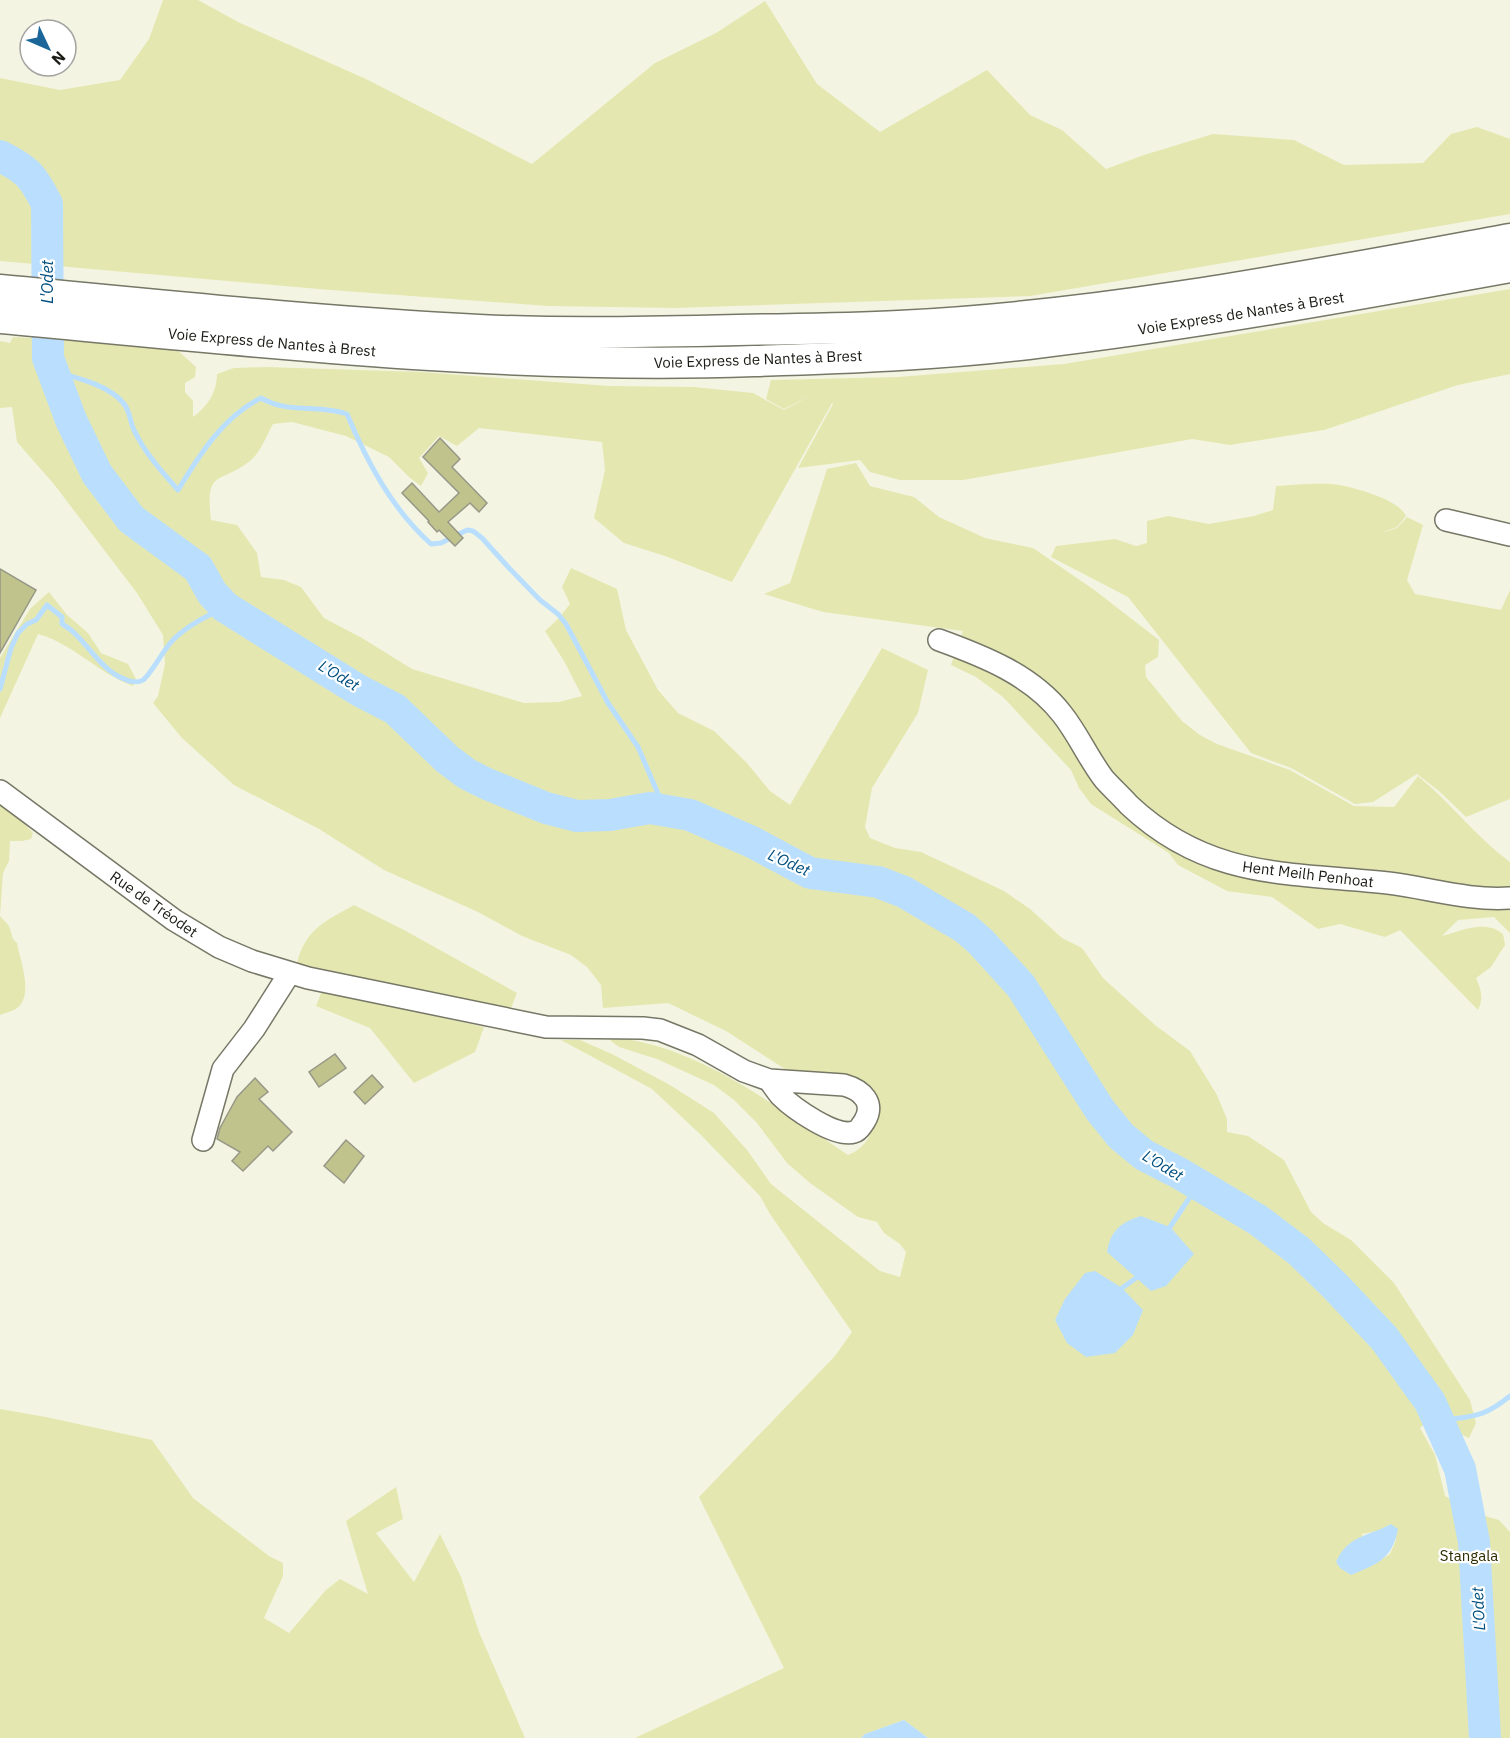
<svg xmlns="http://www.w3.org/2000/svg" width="1510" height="1738" font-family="'IBM Plex Sans',sans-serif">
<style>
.green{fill:#e5e7b0;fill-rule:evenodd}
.water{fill:#badffe}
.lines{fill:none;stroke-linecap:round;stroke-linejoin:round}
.stream{stroke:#badffe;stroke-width:5}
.river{stroke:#badffe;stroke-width:32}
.building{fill:#c1c38d;stroke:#979887;stroke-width:1.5}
.minor-casing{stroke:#767766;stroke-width:24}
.highway-casing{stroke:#767766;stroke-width:33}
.minor{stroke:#fff;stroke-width:21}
.highway{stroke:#fff;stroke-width:30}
.labels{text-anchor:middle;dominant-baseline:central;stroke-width:4.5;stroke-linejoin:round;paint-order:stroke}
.street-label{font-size:15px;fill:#1a1b14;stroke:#fff}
.park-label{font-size:15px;fill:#2c2c01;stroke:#fff}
.water-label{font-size:16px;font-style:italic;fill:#004f7e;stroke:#fff}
</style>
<rect width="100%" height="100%" fill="#f3f5e2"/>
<g class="green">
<polygon points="163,0 198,0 240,23 366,79 532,164 655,63 716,33 765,1 817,84 880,132 987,70 1030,115 1062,130 1106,169 1144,155 1213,134 1294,140 1344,165 1423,163 1451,134 1477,127 1510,139 1510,214 1030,296 675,308 548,306 330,290 0,261 0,78 60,90 120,80 149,39"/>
<path d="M 1510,289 L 1510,374 L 1458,385 L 1324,430 L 1230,445 L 1192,439 L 963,480 L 900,480 L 870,472 L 860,460 L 798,468 L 833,404 L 832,403 L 732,582 L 665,556 L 624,543 L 594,518 L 605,470 L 602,442 L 479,428 L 457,446 L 439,436 L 419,458 L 428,473 L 421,486 L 409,477 L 389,457 L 346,436 L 292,422 L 273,424 C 267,435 260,453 250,461 C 219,485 205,468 211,520 L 237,525 L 257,553 L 261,577 L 284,580 L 301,587 L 324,618 L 362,638 L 412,669 L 524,703 L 559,702 L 582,696 L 564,661 L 545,631 L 558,619 L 570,604 L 562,587 L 571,568 L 617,589 L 626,630 L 658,690 L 678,713 L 714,731 L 746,762 L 770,791 L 790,805 L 882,648 L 928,670 L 918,713 L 872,788 L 865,827 L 870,838 L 895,848 L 921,852 L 1004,891 L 1030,909 L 1062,938 L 1082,948 L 1103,978 L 1155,1025 L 1190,1051 L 1217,1095 L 1227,1119 L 1227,1132 L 1248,1136 L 1284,1160 L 1311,1212 L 1323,1223 L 1351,1240 L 1394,1283 L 1470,1400 L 1476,1423 L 1469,1438 L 1428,1420 L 1420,1428 L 1435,1455 L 1445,1496 L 1474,1513 L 1499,1520 L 1510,1532 L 1510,1738 L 928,1738 L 904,1720 L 865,1734 L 861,1738 L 635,1738 L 784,1668 L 699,1497 L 835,1356 L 852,1332 L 770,1214 L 760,1196 L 701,1135 L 652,1089 L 561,1040 L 580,1040 L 612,1054 L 670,1085 L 714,1113 L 747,1150 L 771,1184 L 880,1271 L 900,1277 L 906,1252 L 900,1244 L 884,1233 L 877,1222 L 858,1217 L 810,1183 L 787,1163 L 757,1123 L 734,1100 L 714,1085 L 657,1059 L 619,1047 L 611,1041 L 610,1037 C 700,1045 775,1107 848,1155 C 869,1147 875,1128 875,1107 L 785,1069 L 726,1031 L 668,1003 L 603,1008 L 601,985 L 587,967 L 571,955 L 522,936 L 478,912 L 384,870 L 319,829 L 234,785 L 182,738 L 153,703 L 158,696 L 165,664 L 163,635 L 137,593 L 53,483 L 17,442 L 12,407 L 0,408 L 0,341 L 10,343 L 13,337 L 147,344 L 176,349 L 196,367 L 195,377 L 185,383 L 185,392 L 193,401 L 193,417 C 208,406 217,392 217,374 L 234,368 L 266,367 L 421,372 L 609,386 L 694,387 L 753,393 L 784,410 L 812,395 L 784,409 L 766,399 L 771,380 L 898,377 L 1064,364 ZM 1391,1524 L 1396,1540 L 1390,1554 L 1371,1566 L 1362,1534 L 1378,1531 Z"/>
<path d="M 856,463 L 870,486 L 914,497 L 939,517 L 985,538 L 1033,548 L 1093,589 L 1159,640 L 1158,657 L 1145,665 L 1146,677 L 1182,721 L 1200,735 L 1217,744 L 1290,770 L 1354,806 L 1394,807 L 1418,776 C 1451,803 1476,837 1510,862 L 1510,933 L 1494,917 L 1458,920 L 1442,936 C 1461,931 1485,919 1503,934 L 1505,945 L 1491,967 L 1476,978 C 1481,990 1484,998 1478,1010 L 1400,930 L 1385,937 L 1340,924 L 1318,929 L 1272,897 L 1227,891 L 1178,865 L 1169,853 L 1091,804 L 1079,788 L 1071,770 L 1003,697 L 976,677 L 951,665 L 963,631 L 823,612 L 764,594 L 790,583 L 827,469 Z"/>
<path d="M 1307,484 C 1319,484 1332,483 1344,486 C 1360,489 1400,501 1406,516 L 1397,527 L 1378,534 L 1397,528 L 1407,517 L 1423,525 L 1407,580 L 1415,594 L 1501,610 L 1510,590 L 1510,799 L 1466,817 L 1439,791 L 1417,774 L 1373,802 L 1355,804 L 1291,768 L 1251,753 L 1128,597 L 1051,557 L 1056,546 L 1115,539 L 1136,546 L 1147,543 L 1147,521 L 1168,516 L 1209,524 L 1254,516 L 1273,510 L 1276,486 Z"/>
<path d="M 49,592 L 67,615 L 88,633 L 101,653 L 128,664 L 136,679 L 133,686 C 99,674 74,644 38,634 L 0,718 L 0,658 L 30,609 Z"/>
<path d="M 0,805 L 21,820 L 33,833 L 31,839 L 22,841 L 10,841 L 9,861 L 3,873 L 0,916 L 9,926 L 13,939 L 17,943 C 20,961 36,999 14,1010 C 10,1012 4,1013 0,1015 Z"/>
<path d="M 354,905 L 404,930 L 517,993 L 511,1008 L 325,974 L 297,963 C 306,928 326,921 354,905 Z"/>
<polygon points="322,991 484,1027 475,1052 414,1083 370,1028 316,1006"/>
<polygon points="0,1409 46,1417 152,1440 193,1498 269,1556 283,1563 283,1576 264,1618 289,1633 326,1590 340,1579 368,1594 346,1521 396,1487 403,1519 376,1533 414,1582 440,1534 461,1577 479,1632 525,1738 0,1738"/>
</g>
<g class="water">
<path d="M 1141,1216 L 1170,1227 L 1194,1254 L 1166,1286 L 1151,1291 L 1107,1252 C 1110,1231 1121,1222 1141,1216 Z"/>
<polygon points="1095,1271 1122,1288 1143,1310 1133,1335 1115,1353 1086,1357 1067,1343 1055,1320 1065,1299 1085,1273"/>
<path d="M 1391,1524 L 1398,1529 C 1392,1560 1377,1564 1351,1575 L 1340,1568 L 1336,1562 C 1348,1535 1369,1536 1391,1524 Z"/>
<polygon points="904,1720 928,1738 861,1738 865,1734"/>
</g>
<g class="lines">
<g class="stream">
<path d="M 53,371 C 74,377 110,385 124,404 C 130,411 130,422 134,430 C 144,452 162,472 178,490 C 200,454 223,417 261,398 C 288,414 319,404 347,414 C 367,462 392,509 431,544 L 441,543 L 467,530 L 473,531 L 482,538 L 509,568 L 540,600 L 558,614 L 566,624 L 608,703 L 638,747 L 665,810"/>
<path d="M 0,689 L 11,648 L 18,633 L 27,624 L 36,620 L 47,605 L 62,617 L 62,624 C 83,635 95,663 116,675 C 123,679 135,685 143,680 C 152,673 164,648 174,639 C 188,625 207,616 225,607"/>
<polyline points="1170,1227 1198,1185"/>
<polyline points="1122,1288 1136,1278"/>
<path d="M 1439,1421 C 1473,1416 1483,1418 1510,1396"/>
</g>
<path class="river" d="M 0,156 C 28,170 33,176 47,204 L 48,358 L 71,420 L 97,474 L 131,519 L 198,568 L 212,593 L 225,607 L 360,691 L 395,709 L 447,759 L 467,774 L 487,784 L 546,808 L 577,816 L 610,815 L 650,808 L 690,815 L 752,842 L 810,873 L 878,882 L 904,892 L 965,928 L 981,942 L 1021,986 L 1100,1110 L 1121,1136 L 1144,1155 L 1179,1173 L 1258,1220 L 1299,1251 L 1335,1286 L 1384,1338 L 1430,1402 L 1460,1469 L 1474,1542 L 1485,1738"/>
</g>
<g class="building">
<polygon points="440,438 460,459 452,467 487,503 479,512 470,503 448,522 463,538 455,546 439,530 437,532 428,522 429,521 402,493 412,483 439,512 459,493 423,457"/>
<polygon points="0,569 36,590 0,653"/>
<polygon points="335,1054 346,1068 319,1087 309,1072"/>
<polygon points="372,1075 383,1087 365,1104 354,1092"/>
<polygon points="255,1078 268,1092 259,1099 292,1132 273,1151 268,1146 243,1171 232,1161 240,1152 217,1139 220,1128 237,1097"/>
<polygon points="346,1140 364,1156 344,1183 324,1166"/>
</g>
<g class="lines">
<defs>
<g id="minor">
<polyline points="1446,520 1510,535"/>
<path d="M 939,640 C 983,656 1032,675 1062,714 C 1078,734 1088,758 1104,779 C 1112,788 1121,796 1129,805 C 1209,880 1288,872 1388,883 C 1429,888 1469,901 1510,898"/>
<path d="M 0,791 L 174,920 L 219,947 L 252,961 L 308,978 L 546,1027 L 643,1028 L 660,1030 L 698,1045 L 744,1071 L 769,1080 L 844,1085 C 862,1090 876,1103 864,1122 C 861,1126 859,1131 854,1132 C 835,1138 793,1108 780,1095 C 776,1090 772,1084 769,1080"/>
<polyline points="203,1140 223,1069 254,1029 289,974"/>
</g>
<g id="highway">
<path d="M 0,290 C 159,305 319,322 479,330 C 565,334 652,332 738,330 C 792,329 845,329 899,326 C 1104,316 1308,276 1510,239"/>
<path d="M 0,318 C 250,341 502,370 754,361 C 845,358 937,355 1028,344 C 1190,325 1350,296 1510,267"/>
</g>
</defs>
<use href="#minor" class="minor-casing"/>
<use href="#highway" class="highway-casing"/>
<use href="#minor" class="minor"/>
<use href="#highway" class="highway"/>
</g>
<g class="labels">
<g class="street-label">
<text transform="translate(1241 313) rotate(-9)">Voie Express de Nantes à Brest</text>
<text transform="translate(272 342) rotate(5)">Voie Express de Nantes à Brest</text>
<text transform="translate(758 359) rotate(-2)">Voie Express de Nantes à Brest</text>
<text transform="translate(1308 874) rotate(7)">Hent Meilh Penhoat</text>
<text transform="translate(154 904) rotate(35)">Rue de Tréodet</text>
</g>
<g class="park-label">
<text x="1469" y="1555">Stangala</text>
</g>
<g class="water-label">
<text transform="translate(47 282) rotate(-90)">L'Odet</text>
<text transform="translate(339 675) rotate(31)">L'Odet</text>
<text transform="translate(789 862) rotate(24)">L'Odet</text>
<text transform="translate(1163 1165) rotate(31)">L'Odet</text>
<text transform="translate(1478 1609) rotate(-93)">L'Odet</text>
</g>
</g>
<g transform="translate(48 48) rotate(134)"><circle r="28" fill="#ffffff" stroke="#a3a4a1" stroke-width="1.5"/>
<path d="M0-4.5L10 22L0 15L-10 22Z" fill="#1b6699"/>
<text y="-9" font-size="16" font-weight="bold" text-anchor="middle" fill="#1a1b14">N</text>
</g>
</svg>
